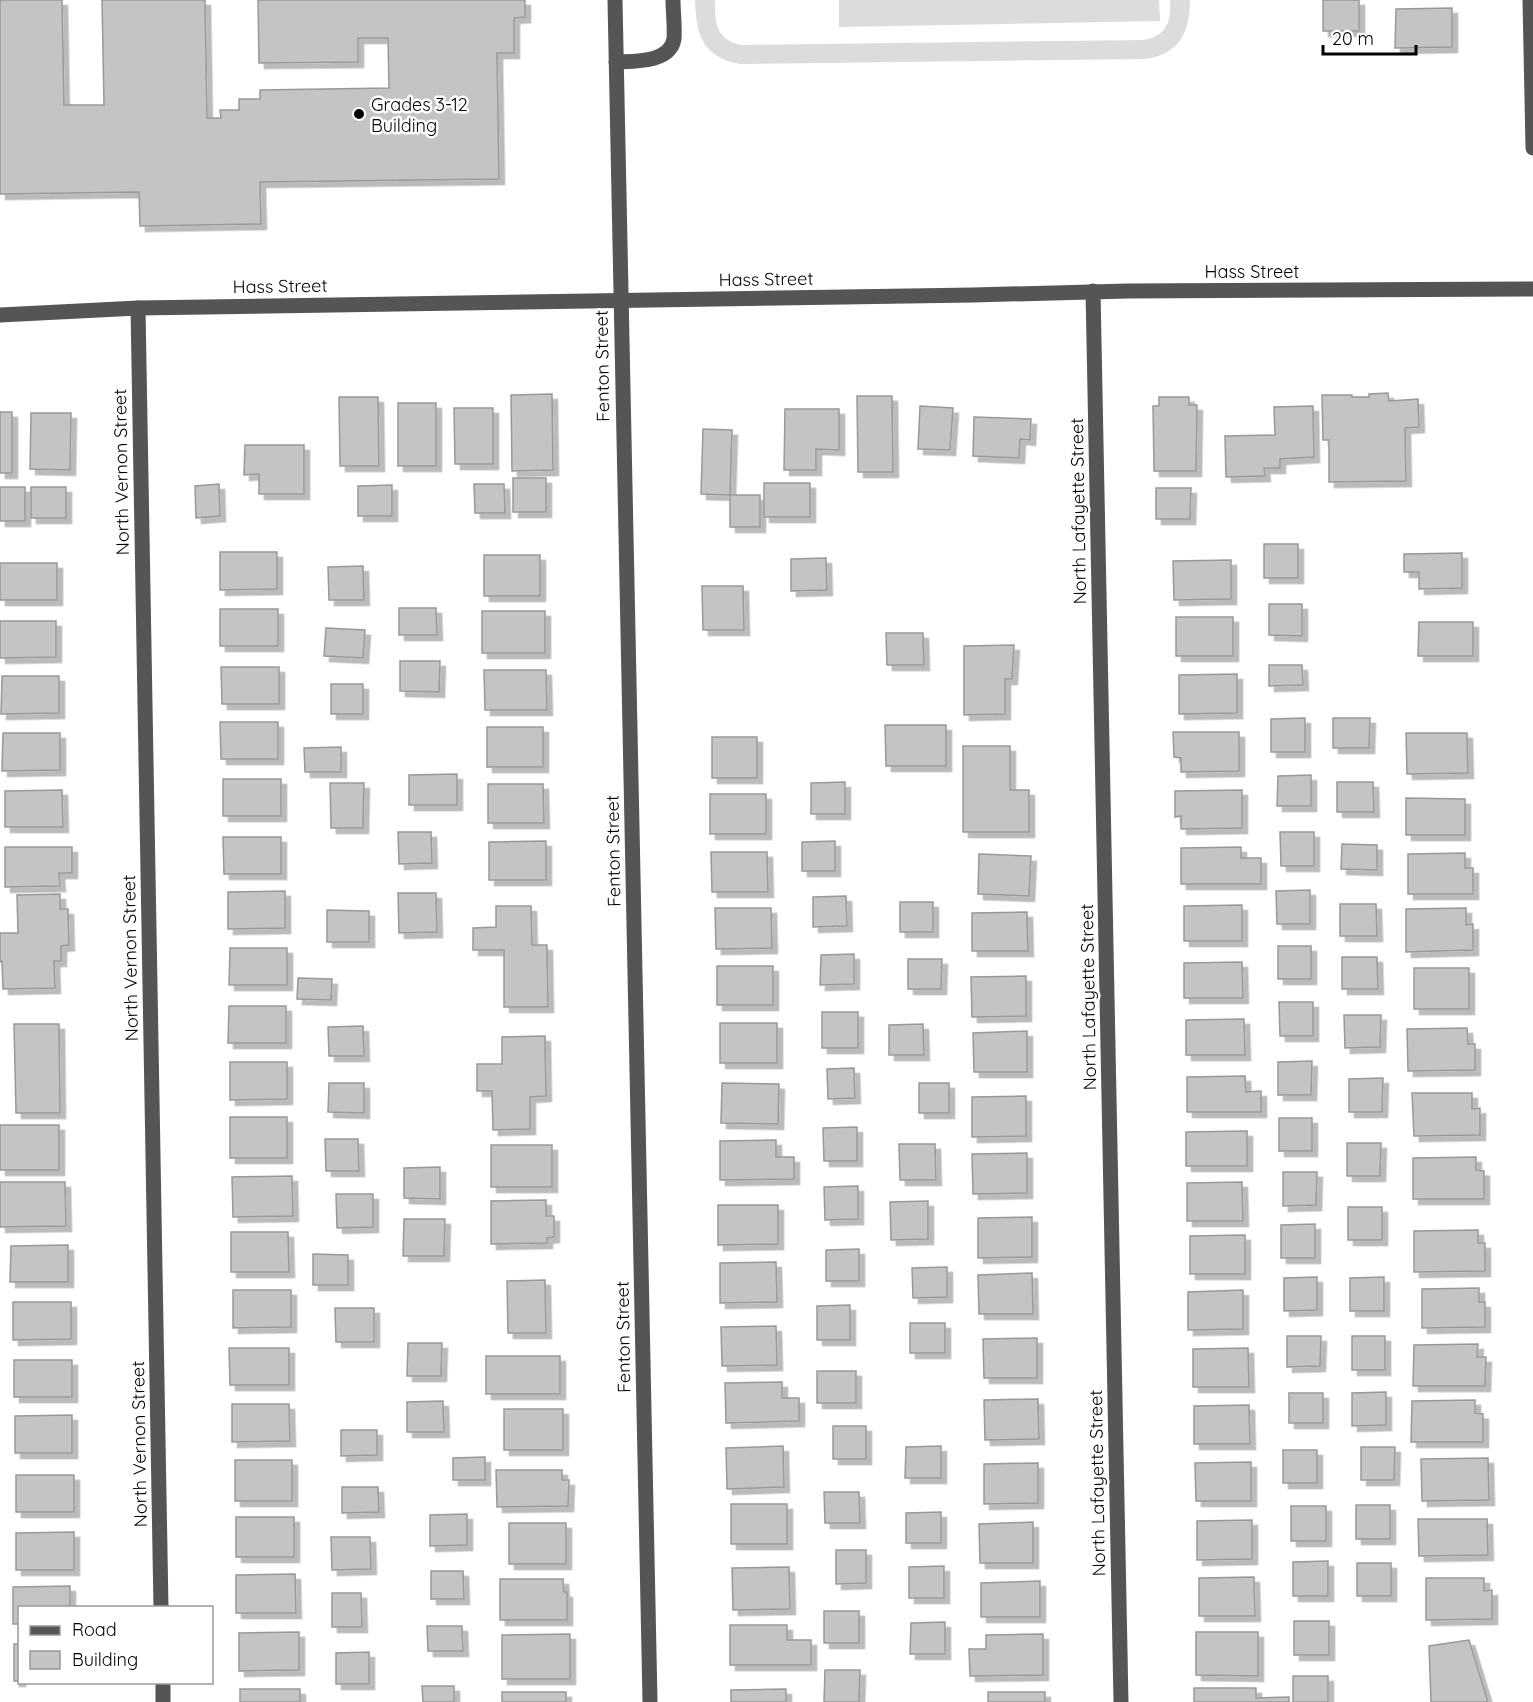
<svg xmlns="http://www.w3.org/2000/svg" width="1533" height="1702" font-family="Quicksand,sans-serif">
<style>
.garden{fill:#dcdcdc}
.building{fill:#c4c4c4;stroke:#999;stroke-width:1.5;filter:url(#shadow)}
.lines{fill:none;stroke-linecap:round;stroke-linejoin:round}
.minor{stroke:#555;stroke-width:15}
.poi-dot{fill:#000;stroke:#fff;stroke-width:2}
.labels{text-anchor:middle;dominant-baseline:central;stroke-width:5;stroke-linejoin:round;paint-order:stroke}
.poi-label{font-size:18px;fill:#000;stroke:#fff;text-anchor:start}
.street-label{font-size:18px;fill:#000;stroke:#fff}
</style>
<defs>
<filter id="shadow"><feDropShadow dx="5.5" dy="5.5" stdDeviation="0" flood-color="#0004"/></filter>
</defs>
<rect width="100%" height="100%" fill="#fff"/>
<g class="garden">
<path d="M 695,0 L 715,0 C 715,22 715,38 740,45 L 1144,40 C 1168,35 1171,21 1170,0 L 1190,0 C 1190,31 1180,54 1146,59 L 741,64 C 702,58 696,34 695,0 Z"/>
<polygon points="839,0 1159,0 1160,21 839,27"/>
</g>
<g class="building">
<polygon points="0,0 62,0 64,105 104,105 102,0 205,0 207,118 221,118 220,110 239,110 239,99 260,99 260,90 389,88 388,38 358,38 358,62 259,63 258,0 525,0 525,17 514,18 514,53 497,53 499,179 260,182 261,224 140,226 139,192 0,194"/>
<rect x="1323" y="0" width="36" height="31"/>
<polygon points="1452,8 1452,47 1395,48 1396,9"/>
<polygon points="1388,393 1389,401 1418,399 1419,427 1405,428 1406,481 1329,482 1329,440 1323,440 1322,395 1352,395 1352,397 1369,397 1369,394"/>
<polygon points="552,394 553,470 512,471 511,395"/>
<polygon points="857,396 892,396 893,472 858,472"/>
<polygon points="339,397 378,397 379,466 340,466"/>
<polygon points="1159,397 1189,397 1189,405 1197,405 1196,471 1154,471 1153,406 1159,406"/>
<rect x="398" y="403" width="38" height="63"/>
<polygon points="920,406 953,408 950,450 918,449"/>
<polygon points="1313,406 1314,457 1280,459 1280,468 1264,468 1265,476 1226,477 1225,436 1275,435 1274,407"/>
<polygon points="454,408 493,408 493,464 455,464"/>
<polygon points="785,409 839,409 839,450 816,449 816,470 784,470"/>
<rect x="0" y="412" width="12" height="61"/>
<polygon points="31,413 71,413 70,470 30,469"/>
<polygon points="974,417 1031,419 1030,440 1020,439 1019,458 973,456"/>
<polygon points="703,429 732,430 730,495 701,494"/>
<polygon points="245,445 304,445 304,494 259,494 259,474 244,475"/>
<rect x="513" y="478" width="33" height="34"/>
<rect x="764" y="483" width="46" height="34"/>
<polygon points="219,484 220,516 196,518 195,486"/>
<polygon points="474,484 504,484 505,513 475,513"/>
<polygon points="392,485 392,516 358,516 358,486"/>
<rect x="0" y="487" width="25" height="34"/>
<rect x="31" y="487" width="35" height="31"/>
<polygon points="1156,488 1191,488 1190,519 1156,519"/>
<rect x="730" y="495" width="30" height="32"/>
<rect x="1264" y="544" width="34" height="34"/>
<polygon points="220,552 277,552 277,589 220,590"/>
<polygon points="1462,553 1462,588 1419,589 1419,572 1404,572 1404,554"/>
<rect x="484" y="555" width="56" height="41"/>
<polygon points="826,558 827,590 791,591 791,559"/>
<polygon points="1231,560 1231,599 1174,600 1173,561"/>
<rect x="0" y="563" width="57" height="37"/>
<polygon points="363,566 364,600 329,600 328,567"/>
<polygon points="702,586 743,586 744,630 703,630"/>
<polygon points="1269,604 1302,604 1302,636 1269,635"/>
<polygon points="399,608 436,608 437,635 399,635"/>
<rect x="220" y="609" width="58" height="37"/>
<rect x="482" y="611" width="63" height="42"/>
<rect x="1176" y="617" width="57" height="39"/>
<polygon points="0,621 56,621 56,657 0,658"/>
<polygon points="1419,622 1473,622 1473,656 1418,656"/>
<polygon points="326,628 365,630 363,658 324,656"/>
<polygon points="886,633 923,633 924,665 887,665"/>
<polygon points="1014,645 1012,679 1005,679 1005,714 964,715 964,646"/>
<polygon points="400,661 440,661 439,692 400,691"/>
<polygon points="1269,665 1302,665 1303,685 1269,686"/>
<polygon points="221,667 279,667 279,704 222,704"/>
<polygon points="484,670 546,670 547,710 485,710"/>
<polygon points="1237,674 1237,713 1179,714 1179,675"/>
<polygon points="2,676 59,676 59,713 1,714"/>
<rect x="331" y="684" width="32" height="30"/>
<polygon points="1305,718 1305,752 1271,752 1271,719"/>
<polygon points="1333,718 1370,718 1369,748 1333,748"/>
<polygon points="220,722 278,722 278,759 221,759"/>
<polygon points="885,725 946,725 946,766 886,766"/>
<rect x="487" y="727" width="56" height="40"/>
<polygon points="1173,732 1239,732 1239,771 1181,772 1181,758 1174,757"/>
<polygon points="3,733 60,733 60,770 2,771"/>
<polygon points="1406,733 1467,733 1468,773 1407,774"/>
<rect x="712" y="737" width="45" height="41"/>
<polygon points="963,746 1010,746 1010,790 1029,790 1029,832 963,832"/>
<polygon points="341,747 341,772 305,772 304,748"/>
<polygon points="457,774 457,805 409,805 409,775"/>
<polygon points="1311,775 1311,806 1277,806 1278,776"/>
<rect x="223" y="779" width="58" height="37"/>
<polygon points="845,782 845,814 811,814 811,783"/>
<polygon points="1337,782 1373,782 1374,812 1337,812"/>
<polygon points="330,783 364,783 363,828 331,828"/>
<polygon points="488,784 543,784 544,823 488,823"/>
<polygon points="62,790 63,827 5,827 5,791"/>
<polygon points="1242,790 1242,828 1181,829 1181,816 1175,817 1175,791"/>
<rect x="710" y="794" width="56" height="40"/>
<polygon points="1406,798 1465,799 1465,835 1406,835"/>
<polygon points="398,832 431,832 432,863 399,864"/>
<polygon points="1280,832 1314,832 1314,866 1281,866"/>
<polygon points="223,837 281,837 281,874 224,874"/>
<polygon points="546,841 546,880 489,880 489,842"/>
<polygon points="835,841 835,871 802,871 802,842"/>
<polygon points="1342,844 1377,845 1377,870 1341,869"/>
<polygon points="5,847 72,847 72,873 59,873 60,886 5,887"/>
<polygon points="1241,847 1241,858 1261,858 1261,884 1181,884 1181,848"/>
<polygon points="711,852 767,852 768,892 712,892"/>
<polygon points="1465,853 1465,868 1473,868 1473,894 1408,894 1408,854"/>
<polygon points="979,854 1031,856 1029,896 978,894"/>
<polygon points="1310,890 1310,924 1277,924 1276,891"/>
<polygon points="285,891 285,928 228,929 228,892"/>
<polygon points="398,893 436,893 437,932 399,933"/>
<polygon points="60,894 60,909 68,909 69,945 61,946 61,961 54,961 55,988 3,989 2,961 0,962 0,933 18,933 17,895"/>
<polygon points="846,896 847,926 813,927 813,897"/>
<rect x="900" y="902" width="33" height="30"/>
<polygon points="1340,904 1376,904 1377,936 1340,936"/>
<polygon points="1242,905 1242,941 1184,941 1184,906"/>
<polygon points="496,906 531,906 532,945 547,945 548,1007 504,1007 504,950 473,950 473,928 496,927"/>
<polygon points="715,908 771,908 772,948 716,949"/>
<polygon points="1466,908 1466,925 1473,924 1473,950 1406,952 1406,909"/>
<polygon points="327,910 369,911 369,942 327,942"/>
<polygon points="1027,912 1028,951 972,951 972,913"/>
<rect x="1278" y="946" width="33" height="33"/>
<polygon points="230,948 287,948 287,985 229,985"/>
<polygon points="854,954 854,984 820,985 821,955"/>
<polygon points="1342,957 1377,957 1378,989 1342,989"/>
<polygon points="908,959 942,959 941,989 908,989"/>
<polygon points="1242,962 1243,998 1184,998 1184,963"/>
<rect x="717" y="966" width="56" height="39"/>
<rect x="1414" y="968" width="55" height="41"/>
<polygon points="1026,976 1026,1016 972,1017 971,977"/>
<polygon points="298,978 332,979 331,1000 297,999"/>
<polygon points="1279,1002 1313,1002 1313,1036 1280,1036"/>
<polygon points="229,1006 286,1006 286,1043 228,1043"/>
<rect x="822" y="1012" width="36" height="36"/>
<polygon points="1344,1015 1381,1015 1380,1047 1345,1048"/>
<polygon points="1244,1019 1245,1055 1186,1055 1186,1020"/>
<rect x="720" y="1023" width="57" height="40"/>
<polygon points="14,1024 59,1024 60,1113 16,1113"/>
<polygon points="923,1024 924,1055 889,1055 889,1025"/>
<polygon points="363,1026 364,1056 329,1056 328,1027"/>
<polygon points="1467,1028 1468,1044 1475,1044 1475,1070 1408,1071 1407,1029"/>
<polygon points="1027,1031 1027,1072 974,1072 973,1033"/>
<polygon points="545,1036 546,1096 530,1097 530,1129 493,1130 492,1091 477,1091 477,1064 502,1064 502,1037"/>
<polygon points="1312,1061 1311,1095 1278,1095 1278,1062"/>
<polygon points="230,1062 287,1062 287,1099 230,1100"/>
<polygon points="854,1068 855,1098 828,1099 827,1069"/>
<polygon points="1245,1076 1246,1092 1261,1091 1261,1112 1187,1112 1187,1077"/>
<polygon points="1383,1078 1382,1112 1349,1112 1349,1079"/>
<polygon points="329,1083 364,1083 364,1113 328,1112"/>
<polygon points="722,1083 779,1084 778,1124 721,1123"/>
<rect x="919" y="1083" width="30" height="30"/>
<polygon points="1412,1093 1472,1093 1472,1109 1480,1108 1480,1135 1414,1136"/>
<polygon points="1026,1096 1026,1136 972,1137 972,1097"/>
<rect x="230" y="1117" width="57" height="41"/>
<rect x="1279" y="1118" width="33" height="33"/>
<rect x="0" y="1125" width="59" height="45"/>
<polygon points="857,1127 857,1161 824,1161 823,1128"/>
<polygon points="1247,1131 1247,1166 1186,1166 1186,1132"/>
<polygon points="325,1139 358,1139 359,1171 326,1171"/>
<polygon points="776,1140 776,1157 794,1157 794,1179 720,1180 720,1141"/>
<polygon points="1347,1143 1381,1143 1380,1176 1347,1176"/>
<polygon points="899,1144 935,1144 936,1180 900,1180"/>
<rect x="491" y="1145" width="61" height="42"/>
<polygon points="1027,1153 1027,1193 973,1194 972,1154"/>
<polygon points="1476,1157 1476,1170 1484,1171 1484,1199 1413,1199 1413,1158"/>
<polygon points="440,1167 440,1199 404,1198 404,1168"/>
<polygon points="1283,1172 1317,1172 1316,1205 1283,1206"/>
<polygon points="292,1176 293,1216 233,1217 232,1177"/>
<polygon points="0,1182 65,1182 66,1226 0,1227"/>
<polygon points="1242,1182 1243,1221 1187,1221 1187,1183"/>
<polygon points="858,1186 858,1219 825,1220 824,1187"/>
<polygon points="336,1194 373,1194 373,1227 337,1228"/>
<polygon points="546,1200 546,1216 554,1216 554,1237 547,1238 547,1243 491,1244 491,1201"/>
<polygon points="928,1201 928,1239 891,1240 890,1202"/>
<polygon points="718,1205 778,1205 778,1244 718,1245"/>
<rect x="1348" y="1207" width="34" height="33"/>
<polygon points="1032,1217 1032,1257 978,1258 978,1218"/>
<polygon points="404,1219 445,1219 444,1256 403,1256"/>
<polygon points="1315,1224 1315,1258 1281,1258 1281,1225"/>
<polygon points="1478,1230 1478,1243 1485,1243 1485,1271 1414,1272 1414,1231"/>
<polygon points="231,1232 288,1232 289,1272 231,1272"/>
<polygon points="1245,1235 1245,1274 1190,1274 1190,1236"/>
<polygon points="68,1245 68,1282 10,1282 11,1246"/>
<polygon points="859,1249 859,1281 826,1281 826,1250"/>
<polygon points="313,1254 348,1255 348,1285 313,1285"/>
<polygon points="776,1262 777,1302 720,1303 720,1263"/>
<polygon points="947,1267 947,1297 913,1298 912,1268"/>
<polygon points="1032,1273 1033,1314 979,1314 978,1275"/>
<polygon points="1317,1277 1317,1310 1284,1311 1284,1278"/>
<polygon points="1384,1277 1384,1311 1350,1311 1350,1278"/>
<polygon points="545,1280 546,1333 508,1333 507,1281"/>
<polygon points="1479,1288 1479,1302 1485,1302 1485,1327 1422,1328 1422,1289"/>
<polygon points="233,1290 291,1290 291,1327 233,1328"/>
<polygon points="1243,1290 1243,1329 1188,1330 1188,1292"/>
<polygon points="13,1302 71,1302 71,1339 13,1340"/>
<polygon points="850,1305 850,1340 817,1340 817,1306"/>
<polygon points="335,1308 374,1308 374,1342 336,1342"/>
<rect x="910" y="1323" width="35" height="30"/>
<polygon points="776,1326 777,1365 722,1366 721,1327"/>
<polygon points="1287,1336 1321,1336 1320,1366 1287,1367"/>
<rect x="1352" y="1336" width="33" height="34"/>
<polygon points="1037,1338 1037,1378 984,1378 983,1339"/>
<polygon points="408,1343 442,1343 441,1376 407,1376"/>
<polygon points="1478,1344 1477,1357 1486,1357 1485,1386 1413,1386 1414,1345"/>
<polygon points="229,1348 289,1348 289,1385 230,1385"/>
<polygon points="1248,1348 1249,1387 1193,1387 1193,1349"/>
<rect x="486" y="1356" width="74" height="38"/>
<rect x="14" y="1360" width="58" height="37"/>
<rect x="817" y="1371" width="39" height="32"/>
<polygon points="782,1382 782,1398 799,1398 799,1421 726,1423 725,1383"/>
<polygon points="1386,1392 1386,1425 1352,1426 1352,1393"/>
<rect x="1289" y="1393" width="34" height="30"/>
<polygon points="1038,1399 1039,1439 985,1440 984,1400"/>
<polygon points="1475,1400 1475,1413 1483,1414 1483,1442 1411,1442 1412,1401"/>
<polygon points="443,1401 444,1432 407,1432 407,1402"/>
<polygon points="232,1404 289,1404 290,1441 232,1442"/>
<polygon points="1249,1405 1250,1444 1194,1444 1194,1406"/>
<rect x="504" y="1409" width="59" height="41"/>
<polygon points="72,1415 72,1453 15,1453 15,1416"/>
<rect x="833" y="1426" width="33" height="33"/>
<polygon points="341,1430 377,1430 377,1455 341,1456"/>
<polygon points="783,1446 784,1487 727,1489 726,1448"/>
<polygon points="941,1446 941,1478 905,1478 906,1447"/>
<polygon points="1361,1447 1395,1447 1394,1480 1361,1480"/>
<rect x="1283" y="1450" width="34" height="33"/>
<polygon points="485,1457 485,1480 453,1480 453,1458"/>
<polygon points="1488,1458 1489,1500 1422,1501 1421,1459"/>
<rect x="235" y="1460" width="57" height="41"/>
<polygon points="1251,1462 1251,1501 1196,1501 1195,1463"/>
<polygon points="1038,1463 1038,1503 984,1504 984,1464"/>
<polygon points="496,1470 562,1470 562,1480 569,1480 568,1506 497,1507"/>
<rect x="16" y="1475" width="58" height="37"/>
<polygon points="342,1487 378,1487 379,1512 342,1513"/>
<polygon points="824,1492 859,1492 860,1523 825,1523"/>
<rect x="731" y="1504" width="56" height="40"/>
<rect x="1356" y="1505" width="34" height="34"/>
<rect x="1291" y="1506" width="35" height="35"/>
<polygon points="941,1512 941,1543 906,1543 906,1513"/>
<polygon points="467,1514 467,1545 430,1546 430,1515"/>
<rect x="236" y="1517" width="58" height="40"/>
<polygon points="1418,1519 1487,1519 1488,1555 1419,1556"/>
<polygon points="1252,1520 1252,1559 1197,1560 1197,1521"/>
<polygon points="1033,1522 1033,1563 980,1563 979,1524"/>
<rect x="509" y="1523" width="57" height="41"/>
<polygon points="74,1532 74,1570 16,1570 16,1533"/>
<polygon points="331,1537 370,1537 371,1569 332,1570"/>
<polygon points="836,1550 866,1550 866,1583 836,1584"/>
<polygon points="1328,1561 1328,1596 1293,1596 1293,1562"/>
<rect x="1357" y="1563" width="34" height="33"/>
<polygon points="944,1566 944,1598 909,1598 909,1567"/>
<polygon points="789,1567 790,1609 733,1610 732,1568"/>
<polygon points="431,1571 463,1571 464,1599 431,1599"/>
<polygon points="295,1574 296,1613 236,1613 236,1575"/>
<polygon points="1254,1577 1255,1616 1199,1616 1199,1578"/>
<polygon points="1426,1578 1484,1578 1484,1591 1492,1590 1492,1619 1426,1620"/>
<polygon points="500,1579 563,1579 564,1592 567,1592 567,1620 500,1620"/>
<polygon points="1040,1581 1040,1617 981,1617 981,1583"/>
<polygon points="70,1586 70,1608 20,1608 20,1624 13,1624 13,1587"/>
<polygon points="332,1593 361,1593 362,1627 332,1627"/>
<rect x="824" y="1611" width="35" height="32"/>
<rect x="1294" y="1621" width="35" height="34"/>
<polygon points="945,1622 945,1654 910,1654 911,1623"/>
<polygon points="730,1625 787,1625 787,1640 811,1640 811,1665 730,1665"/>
<polygon points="427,1626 462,1626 463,1651 428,1651"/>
<polygon points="299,1632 299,1670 239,1671 239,1633"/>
<polygon points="1196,1632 1258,1632 1258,1676 1196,1675"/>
<polygon points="570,1634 570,1679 502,1679 502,1635"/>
<polygon points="1043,1634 1043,1675 970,1676 969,1649 986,1649 986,1635"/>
<polygon points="1469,1640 1488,1702 1431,1702 1429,1646"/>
<rect x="14" y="1644" width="6" height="37"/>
<polygon points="369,1652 369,1684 336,1684 336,1653"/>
<polygon points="825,1670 860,1670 859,1702 824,1702"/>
<rect x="1293" y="1676" width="35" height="26"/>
<polygon points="422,1686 454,1686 454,1702 423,1702"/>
<polygon points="1194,1688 1256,1688 1256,1698 1289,1697 1289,1702 1194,1702"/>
<rect x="240" y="1689" width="60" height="13"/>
<polygon points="786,1689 786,1702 731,1702 731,1690"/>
<rect x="502" y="1692" width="64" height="10"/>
<rect x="988" y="1692" width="57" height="10"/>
</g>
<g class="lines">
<g class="minor">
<polyline points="615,0 650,1702"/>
<polyline points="1530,0 1533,148"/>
<path d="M 616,62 C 634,61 670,63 674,39 C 675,26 673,12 673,0"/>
<polyline points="1093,291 1121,1702"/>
<polyline points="138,308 161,1608"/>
<polyline points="0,315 138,308 973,295 1128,291 1533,289"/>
<polyline points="163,1682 163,1702"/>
</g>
</g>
<circle class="poi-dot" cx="359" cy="114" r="6"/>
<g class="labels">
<g class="poi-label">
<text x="371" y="104">Grades 3-12<tspan x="371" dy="21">Building</tspan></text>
</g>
<g class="street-label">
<text x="1252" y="271">Hass Street</text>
<text transform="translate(766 279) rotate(-1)">Hass Street</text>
<text transform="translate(280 286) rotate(-1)">Hass Street</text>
<text transform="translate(602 366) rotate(-91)">Fenton Street</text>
<text transform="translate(121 472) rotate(-91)">North Vernon Street</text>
<text transform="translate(1078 511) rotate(-91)">North Lafayette Street</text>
<text transform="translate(613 851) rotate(-91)">Fenton Street</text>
<text transform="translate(130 958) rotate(-91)">North Vernon Street</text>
<text transform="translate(1088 997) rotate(-91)">North Lafayette Street</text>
<text transform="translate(623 1337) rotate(-91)">Fenton Street</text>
<text transform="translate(139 1444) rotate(-91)">North Vernon Street</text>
<text transform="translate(1097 1483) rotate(-91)">North Lafayette Street</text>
</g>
</g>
<rect x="18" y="1606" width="195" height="78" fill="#ffffff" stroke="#999999" stroke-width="1.5"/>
<rect x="30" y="1626" width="30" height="9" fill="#555555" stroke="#999999" stroke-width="1.5"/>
<text x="72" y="1636" font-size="18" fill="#000000">Road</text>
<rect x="30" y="1651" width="30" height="18" fill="#c4c4c4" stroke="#999999" stroke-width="1.5"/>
<text x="72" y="1666" font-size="18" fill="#000000">Building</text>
<path d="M1323 45v9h93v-9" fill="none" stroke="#000000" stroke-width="3"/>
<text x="1332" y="45" font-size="18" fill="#000000" stroke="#ffffff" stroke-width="4.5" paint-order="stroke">20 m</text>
</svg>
